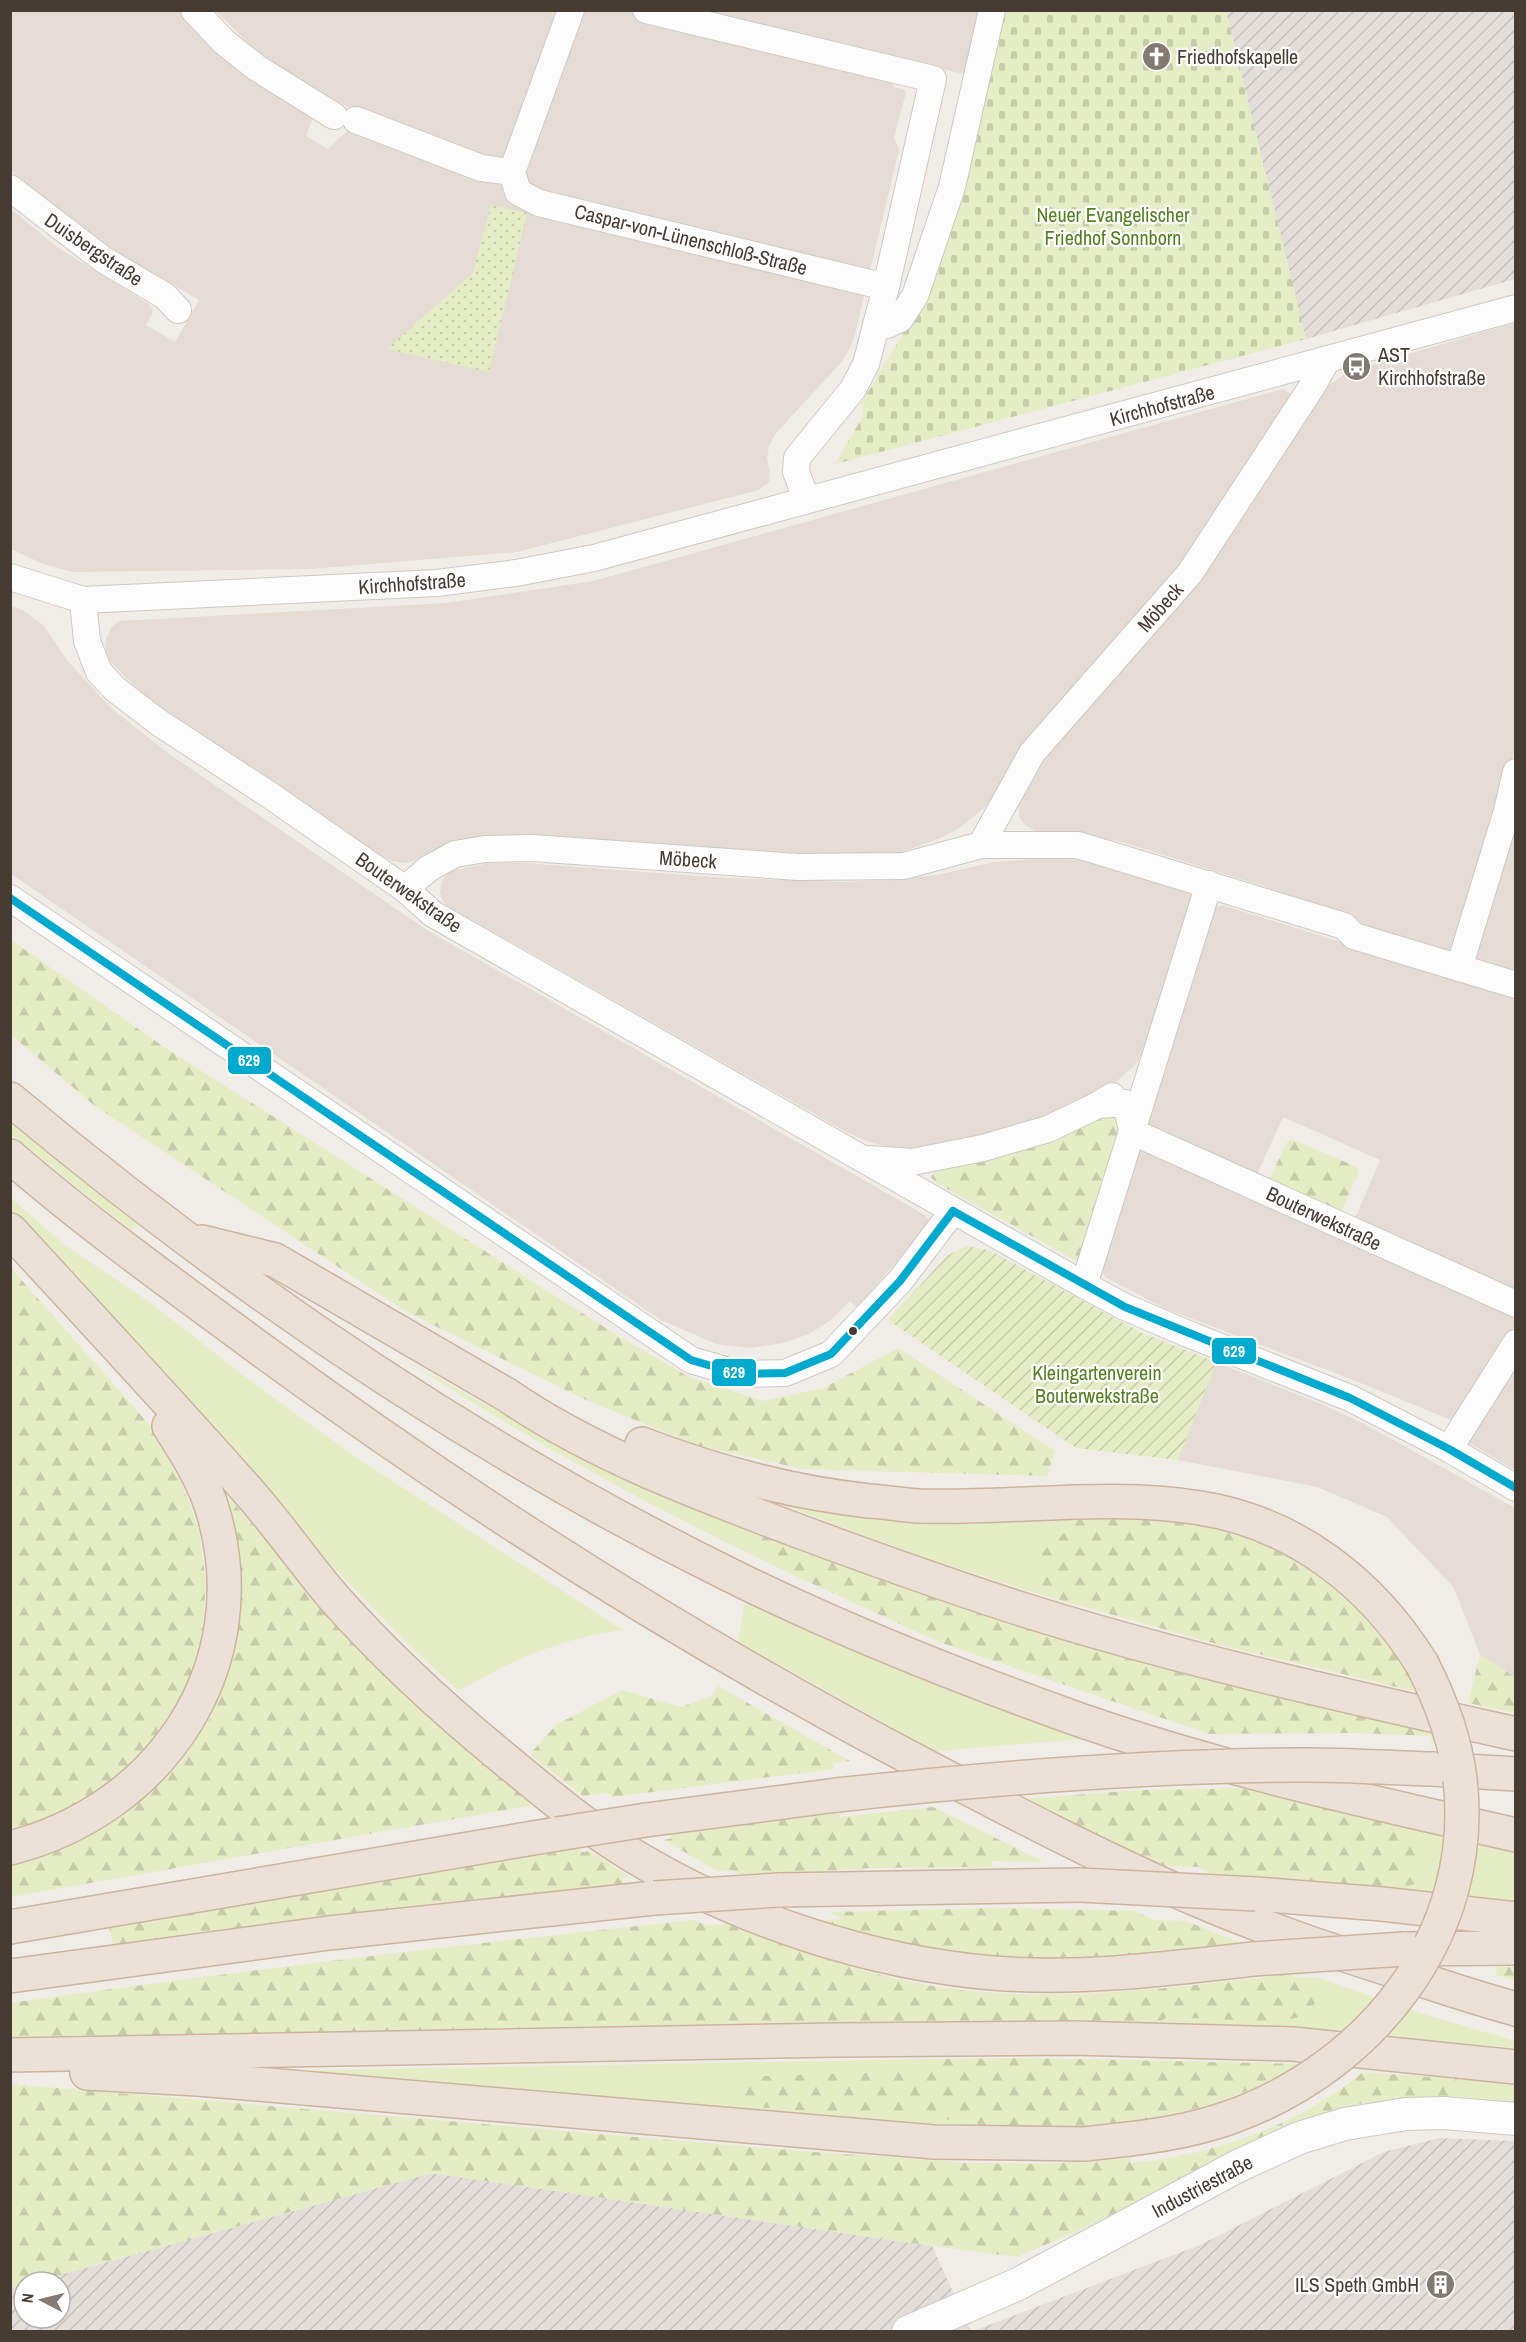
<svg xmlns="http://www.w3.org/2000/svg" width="1526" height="2342" font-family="'Archivo Narrow',sans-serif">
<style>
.residential{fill:#e5ddd5}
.industrial{fill:url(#industrial-furrows)}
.grass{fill:#e5edc5}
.forest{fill:url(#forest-firs)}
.cemetery{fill:url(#cemetery-stones)}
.park{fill:url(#park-dots)}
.garden{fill:url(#garden-furrows)}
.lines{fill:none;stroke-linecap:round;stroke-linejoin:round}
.minor-casing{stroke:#cdc9c4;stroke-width:28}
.tertiary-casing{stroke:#cdc9c4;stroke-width:34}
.motorway-casing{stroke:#cbb4a0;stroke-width:36}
.minor{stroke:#fdfcfc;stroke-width:26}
.tertiary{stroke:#fdfcfc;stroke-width:32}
.motorway{stroke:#ece1d8;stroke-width:33}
.motorway-bridge-casing{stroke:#cbb4a0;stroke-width:36;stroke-linecap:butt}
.motorway-bridge{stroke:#ece1d8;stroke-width:33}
.bus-1-casing{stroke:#fff;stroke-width:12}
.bus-1{stroke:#00a9ce;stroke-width:8}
.bus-dot{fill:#473c34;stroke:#fff;stroke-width:2}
.labels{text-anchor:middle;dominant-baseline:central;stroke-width:4.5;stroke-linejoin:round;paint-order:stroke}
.poi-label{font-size:20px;fill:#473c34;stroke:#fff;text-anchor:start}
.park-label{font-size:20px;fill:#578021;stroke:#fff}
.street-label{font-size:20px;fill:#473c34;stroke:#fff}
.line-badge{stroke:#fff;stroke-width:2}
.badge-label{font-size:16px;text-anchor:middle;font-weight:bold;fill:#fff}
</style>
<defs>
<pattern id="industrial-furrows" width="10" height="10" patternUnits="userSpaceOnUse" patternTransform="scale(1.5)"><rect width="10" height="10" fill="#e3ded9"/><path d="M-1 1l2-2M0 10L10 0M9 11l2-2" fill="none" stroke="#c4bfbb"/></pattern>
<pattern id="forest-firs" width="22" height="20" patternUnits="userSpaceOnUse" patternTransform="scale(1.5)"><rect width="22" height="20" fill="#e5edc5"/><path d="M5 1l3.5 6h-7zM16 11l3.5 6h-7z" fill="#c6ccaa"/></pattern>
<pattern id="cemetery-stones" width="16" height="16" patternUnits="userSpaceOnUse" patternTransform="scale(1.5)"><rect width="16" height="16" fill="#e5edc5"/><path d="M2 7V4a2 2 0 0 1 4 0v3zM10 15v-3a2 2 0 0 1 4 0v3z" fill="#c6ccaa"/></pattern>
<pattern id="park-dots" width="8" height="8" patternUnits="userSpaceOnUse" patternTransform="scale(1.5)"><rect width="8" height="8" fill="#e5edc5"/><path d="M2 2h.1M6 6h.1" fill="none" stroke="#c6ccaa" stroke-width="1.8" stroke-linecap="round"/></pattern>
<pattern id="garden-furrows" width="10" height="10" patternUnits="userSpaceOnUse" patternTransform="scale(1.5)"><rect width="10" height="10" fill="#e5edc5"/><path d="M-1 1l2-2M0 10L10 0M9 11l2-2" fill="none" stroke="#c6ccaa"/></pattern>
</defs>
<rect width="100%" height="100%" fill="#f0ede8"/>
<g class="residential">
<polygon points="12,11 183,11 241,71 285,101 308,114 312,120 306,136 328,149 357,122 361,114 296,79 250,45 216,11 982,11 968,75 870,52 891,79 893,87 904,89 906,93 894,137 899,150 853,342 841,363 776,433 769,446 767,459 770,471 769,482 759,490 517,552 310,569 72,572 43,564 11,549 11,209 57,247 149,304 153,310 152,315 146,325 175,342 199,300 107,246 62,216 11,171"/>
<polygon points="1515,323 1515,747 1501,809 1455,948 1447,953 1371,932 1352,914 1122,842 1070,832 1038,833 1026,826 1019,817 1019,804 1029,774 1195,580 1329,385 1349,371"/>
<polygon points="1283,389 1292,395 1182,567 983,809 961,827 941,838 899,853 875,856 439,849 414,861 405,863 392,861 381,856 162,710 127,679 110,661 106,651 106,639 111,628 118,621 446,603 593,581"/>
<polygon points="11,606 23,610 44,626 67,660 112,709 168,753 427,930 925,1215 930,1222 857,1308 850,1301 831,1320 809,1334 783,1343 750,1348 716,1344 661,1320 11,874"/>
<polygon points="1515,803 1515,976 1475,961 1473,946"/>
<polygon points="1033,859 1068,859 1099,862 1185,889 1192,893 1194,900 1149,1043 1137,1063 1116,1082 1085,1101 1006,1133 914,1149 891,1148 866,1141 846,1132 448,906 443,902 440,893 442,880 451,871 489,863 524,863 727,878 844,882 889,880 937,875 994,862"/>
<polygon points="1222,905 1515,996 1515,1294 1354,1221 1380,1160 1283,1117 1256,1177 1149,1129 1145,1118 1210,910"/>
<polygon points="1145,1146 1513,1313 1515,1325 1461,1417 1451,1420 1348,1378 1166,1309 1105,1277 1100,1265 1134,1152"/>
<polygon points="1515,1360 1515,1470 1467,1442"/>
<polygon points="1216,1362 1324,1405 1365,1424 1515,1508 1515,1677 1480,1655 1454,1588 1387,1517 1317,1487 1178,1460"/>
</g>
<g class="industrial">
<polygon points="1226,11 1515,11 1515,279 1306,339"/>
<polygon points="1439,2138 1515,2141 1515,2331 973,2331 1200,2245 1384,2152"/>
<polygon points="432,2173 932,2246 971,2331 11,2332 10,2288 24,2285 24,2318 60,2318 60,2282 34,2282"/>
</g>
<g class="grass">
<polygon points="10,1119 139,1224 132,1231 11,1134"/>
<path d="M 11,1198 L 66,1246 L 148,1301 L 252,1382 L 354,1456 L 623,1630 C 564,1637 510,1661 459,1691 C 363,1605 279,1507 194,1410 C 134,1342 72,1275 11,1208 Z"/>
<path d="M 402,1358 L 484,1404 L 579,1451 L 787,1538 L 741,1537 L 787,1572 C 654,1509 526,1438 402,1358 Z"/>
<polygon points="730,1485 1079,1512 1066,1531 1036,1556 1039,1594 920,1556"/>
<polygon points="745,1601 880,1663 1084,1739 935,1751 738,1642"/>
<polygon points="1398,1824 1515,1853 1515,1904 1397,1891"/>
<polygon points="1325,1980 1420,2013 1515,2041 1516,2048 1418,2041 1139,2032 1167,2017 1208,2018 1308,2015"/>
<polygon points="935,2059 919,2071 764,2076 737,2083 749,2107 972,2121 999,2136 216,2072"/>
<polygon points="1457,2079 1515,2085 1515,2102 1456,2096"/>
</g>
<g class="forest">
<polygon points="10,939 164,1047 623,1339 691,1378 764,1401 823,1388 898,1348 1055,1451 1047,1476 802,1469 697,1445 586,1400 405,1311 95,1106 11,1035"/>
<path d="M 1106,1115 L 1116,1117 L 1123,1126 L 1080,1263 L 935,1182 L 931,1177 L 935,1172 C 995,1160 1052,1144 1106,1115 Z"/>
<polygon points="1291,1139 1357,1167 1359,1172 1339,1216 1269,1180 1287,1142"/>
<polygon points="10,1267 155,1431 181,1481 199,1530 206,1584 202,1635 190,1685 166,1730 128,1773 76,1807 10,1832"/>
<polygon points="216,1482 286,1564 545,1803 11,1897 11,1862 58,1848 132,1807 181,1763 212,1715 232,1658 238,1600"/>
<polygon points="1079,1512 1226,1524 1314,1563 1392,1635 1418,1692 1220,1645 1039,1594 1036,1556 1066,1531"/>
<polygon points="740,1536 787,1538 1429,1723 1435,1743 1432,1743 1431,1736 1360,1733 1209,1734 939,1642 787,1572"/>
<polygon points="1480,1655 1515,1677 1515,1713 1468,1703"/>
<polygon points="718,1686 850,1761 833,1763 834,1769 613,1797 607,1793 583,1796 530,1754 556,1725 622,1690 681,1707 712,1696"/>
<polygon points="1255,1788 1398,1824 1411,1834 1421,1860 1415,1884 1397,1891 1210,1874 1199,1867 1163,1866 1023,1799 1138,1790"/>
<polygon points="933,1807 1044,1862 992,1861 992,1867 871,1868 745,1876 731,1870 717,1871 664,1840 673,1838 666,1833 839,1810 840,1817"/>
<polygon points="576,1847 583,1852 590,1851 630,1877 620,1879 630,1885 443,1902 113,1945 109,1926"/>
<polygon points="1000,1908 1134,1911 1154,1920 1186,1921 1246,1945 1139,1962 935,1956 809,1921 843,1919 829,1912"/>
<path d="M 694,1920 C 714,1931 724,1920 742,1926 C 758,1930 773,1939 788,1945 C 821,1958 854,1968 888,1977 C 1018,2009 1157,1990 1288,1974 C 1303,1981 1312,1974 1325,1980 L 1309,2015 L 1275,2022 L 1168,2017 L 1139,2032 L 11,2046 L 10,2003 C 238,1971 465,1944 694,1920 Z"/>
<polygon points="1497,1967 1515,1967 1515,1981 1496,1975"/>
<polygon points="1026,2058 1302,2064 1257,2087 1207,2106 1129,2123 999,2136 972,2121 749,2107 737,2082 764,2076 918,2071 935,2059"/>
<path d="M 1363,2072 L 1457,2079 L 1456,2096 L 1393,2099 L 1359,2104 L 1306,2118 L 1274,2130 L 1131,2205 L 1084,2228 L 1017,2257 L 932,2246 L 432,2173 L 34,2282 L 24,2282 L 24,2285 L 11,2288 L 11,2084 L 800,2151 L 971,2163 L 1045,2164 L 1130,2157 L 1131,2163 C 1213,2156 1299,2125 1363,2072 Z"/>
</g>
<polygon class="cemetery" points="1001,11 1226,11 1306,339 835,464 863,416 862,402 925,297"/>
<polygon class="park" points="491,205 527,213 489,372 387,349 473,273"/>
<polygon class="garden" points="967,1246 991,1251 1142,1333 1216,1362 1178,1460 1076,1448 888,1320 948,1255"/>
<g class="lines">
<defs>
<g id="minor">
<polyline points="194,10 224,42 257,68 334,116"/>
<polyline points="571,10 512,172 518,192 539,203 886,287"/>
<polyline points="646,10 933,79 886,287 866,364 853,389 797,458 796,472 807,500"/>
<polyline points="356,120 481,168 512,172"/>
<polyline points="10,188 104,260 165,296 178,310"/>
<polyline points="876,325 887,325 900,319 915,296 952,187 992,10"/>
<polyline points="10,577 83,600 437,583 516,573 594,558 1516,308"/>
<polyline points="83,600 87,641 99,672 115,689 158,722 271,796 405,889 433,914 1084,1285 1125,1307 1188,1334 1350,1398 1449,1449 1516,1488"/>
<polyline points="981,845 1032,753 1190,573 1311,388 1327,360"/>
<polyline points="405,889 428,869 455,854 485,849 532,848 798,867 904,866 981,845 1078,845 1344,926 1354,936 1516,985"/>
<polyline points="10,898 691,1360 739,1374 785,1373 831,1354 900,1281 953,1211"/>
<polyline points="1459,968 1507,811 1516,772"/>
<polyline points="1098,1105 1125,1103 1133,1132 1516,1304"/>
<polyline points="870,1159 912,1162 983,1148 1048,1129 1098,1105 1112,1096"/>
<polyline points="1084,1285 1209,884"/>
<polyline points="1449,1449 1516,1343"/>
</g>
<polyline id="tertiary" points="908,2332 1018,2284 1238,2166 1299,2138 1345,2124 1406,2114 1444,2113 1516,2119"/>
<g id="motorway">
<path d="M 10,1099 C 230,1283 469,1446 726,1573 C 840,1630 959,1677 1080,1720 C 1221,1769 1369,1802 1516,1835"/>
<path d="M 10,1156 C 87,1223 171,1283 252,1343 C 464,1499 686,1640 918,1762 C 1009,1810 1099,1857 1193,1898 C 1262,1928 1335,1952 1407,1975 C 1443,1987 1479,1999 1516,2009"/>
<path d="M 10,1230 C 90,1317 170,1403 248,1491 C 279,1526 305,1564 335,1599 C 384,1654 439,1705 496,1752 C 542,1790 586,1828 637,1858 C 740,1920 873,1963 993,1973 C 1080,1980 1166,1969 1253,1959"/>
<path d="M 202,1242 L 275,1260 L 507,1395 C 591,1453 698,1493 793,1529 C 868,1557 944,1584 1021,1609 C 1183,1660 1350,1697 1516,1734"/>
<path d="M 642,1444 C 717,1473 789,1492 869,1501 C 886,1502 903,1505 919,1506 C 1010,1509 1110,1493 1200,1508 C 1295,1523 1372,1583 1422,1664"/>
<polyline points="1432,1769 1516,1774"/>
<polyline points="646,1820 837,1795"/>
<path d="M 10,1848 C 160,1810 257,1668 214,1515 C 205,1482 187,1454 169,1426"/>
<polyline points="779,1890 1080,1885"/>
<polyline points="1256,1894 1382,1904 1516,1919"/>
<polyline points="10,1927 557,1834"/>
<polyline points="1404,1949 1516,1948"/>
<polyline points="10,1976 329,1933 654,1898"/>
<polyline points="10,2055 836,2040 1073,2038 1293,2044 1516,2067"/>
<polyline points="87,2073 198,2079 934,2142 1085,2144 1129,2139"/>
</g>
</defs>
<use href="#minor" class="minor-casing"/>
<use href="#tertiary" class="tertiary-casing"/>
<use href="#motorway" class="motorway-casing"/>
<use href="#minor" class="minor"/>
<use href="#tertiary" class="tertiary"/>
<use href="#motorway" class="motorway"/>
<defs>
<g id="motorway-bridge">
<path d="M 837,1795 C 990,1778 1142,1766 1296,1765 C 1341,1764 1387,1768 1432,1769"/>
<polyline points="557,1834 646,1820"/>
<polyline points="1080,1885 1256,1894"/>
<polyline points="654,1898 779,1890"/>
<polyline points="1253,1959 1404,1949"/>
<path d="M 1129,2139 C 1164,2135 1198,2129 1231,2117 C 1372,2066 1478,1934 1460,1779 C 1455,1738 1441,1701 1422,1664"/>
</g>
</defs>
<use href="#motorway-bridge" class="motorway-bridge-casing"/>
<use href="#motorway-bridge" class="motorway-bridge"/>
<defs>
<g id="bus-1">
<polyline points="10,898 691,1360 739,1374 785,1373 831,1354 900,1281 953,1211"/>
<polyline points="953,1211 1125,1307 1350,1398 1449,1449 1516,1488"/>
</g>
</defs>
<use href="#bus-1" class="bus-1-casing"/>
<use href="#bus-1" class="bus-1"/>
</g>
<defs>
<symbol id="church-disc" viewBox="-11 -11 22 22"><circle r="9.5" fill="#827a73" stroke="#fff"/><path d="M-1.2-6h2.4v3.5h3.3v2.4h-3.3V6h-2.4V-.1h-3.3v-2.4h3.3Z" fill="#fff"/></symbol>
<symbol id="bus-disc" viewBox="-11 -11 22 22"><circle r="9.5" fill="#827a73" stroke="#fff"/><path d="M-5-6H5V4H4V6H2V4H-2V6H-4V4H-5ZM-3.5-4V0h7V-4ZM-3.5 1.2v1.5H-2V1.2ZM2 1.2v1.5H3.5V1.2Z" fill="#fff"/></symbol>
<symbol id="building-disc" viewBox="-11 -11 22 22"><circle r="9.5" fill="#827a73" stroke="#fff"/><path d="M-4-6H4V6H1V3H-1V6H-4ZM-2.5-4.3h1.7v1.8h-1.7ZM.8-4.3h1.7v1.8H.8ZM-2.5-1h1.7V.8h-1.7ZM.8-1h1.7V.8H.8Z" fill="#fff"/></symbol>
</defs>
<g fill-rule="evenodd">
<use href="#church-disc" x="1140" y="40" width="33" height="33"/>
<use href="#bus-disc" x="1340" y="350" width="33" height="33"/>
<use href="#building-disc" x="1424" y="2268" width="33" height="33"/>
</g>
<circle class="bus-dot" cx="853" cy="1331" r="5"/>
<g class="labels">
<g class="poi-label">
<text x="1177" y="56">Friedhofskapelle</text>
<text x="1378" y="354">AST<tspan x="1378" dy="23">Kirchhofstraße</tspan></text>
<text x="1419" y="2284" text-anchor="end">ILS Speth GmbH</text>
</g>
<g class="park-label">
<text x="1113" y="214">Neuer Evangelischer<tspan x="1113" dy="23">Friedhof Sonnborn</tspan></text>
<text x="1097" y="1372">Kleingartenverein<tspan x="1097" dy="23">Bouterwekstraße</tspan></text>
</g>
<g class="street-label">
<text transform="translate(691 239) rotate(14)">Caspar-von-Lünenschloß-Straße</text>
<text transform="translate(94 249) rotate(34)">Duisbergstraße</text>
<text transform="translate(1162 405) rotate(-15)">Kirchhofstraße</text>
<text transform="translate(412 583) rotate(-4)">Kirchhofstraße</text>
<text transform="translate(1160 607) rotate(-49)">Möbeck</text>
<text transform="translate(688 859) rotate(4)">Möbeck</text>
<text transform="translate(409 892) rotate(35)">Bouterwekstraße</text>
<text transform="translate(1324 1218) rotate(25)">Bouterwekstraße</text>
<text transform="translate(1202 2186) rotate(-28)">Industriestraße</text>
</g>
</g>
<g class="line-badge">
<rect x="227" y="1046" width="45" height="29" rx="6" fill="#00a9ce"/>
<rect x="1211" y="1337" width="46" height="28" rx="6" fill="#00a9ce"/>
<rect x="711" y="1358" width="46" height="29" rx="6" fill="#00a9ce"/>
</g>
<g class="badge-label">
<text x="249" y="1066">629</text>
<text x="1234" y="1357">629</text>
<text x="734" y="1378">629</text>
</g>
<rect width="1526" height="2342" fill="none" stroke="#473c34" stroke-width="24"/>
<g transform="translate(42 2300) rotate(277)"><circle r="28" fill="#ffffff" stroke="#b5b1ae" stroke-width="1.5"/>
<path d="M0-4.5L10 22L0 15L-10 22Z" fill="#827a73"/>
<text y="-9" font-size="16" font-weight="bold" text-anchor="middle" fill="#473c34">N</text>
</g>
</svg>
